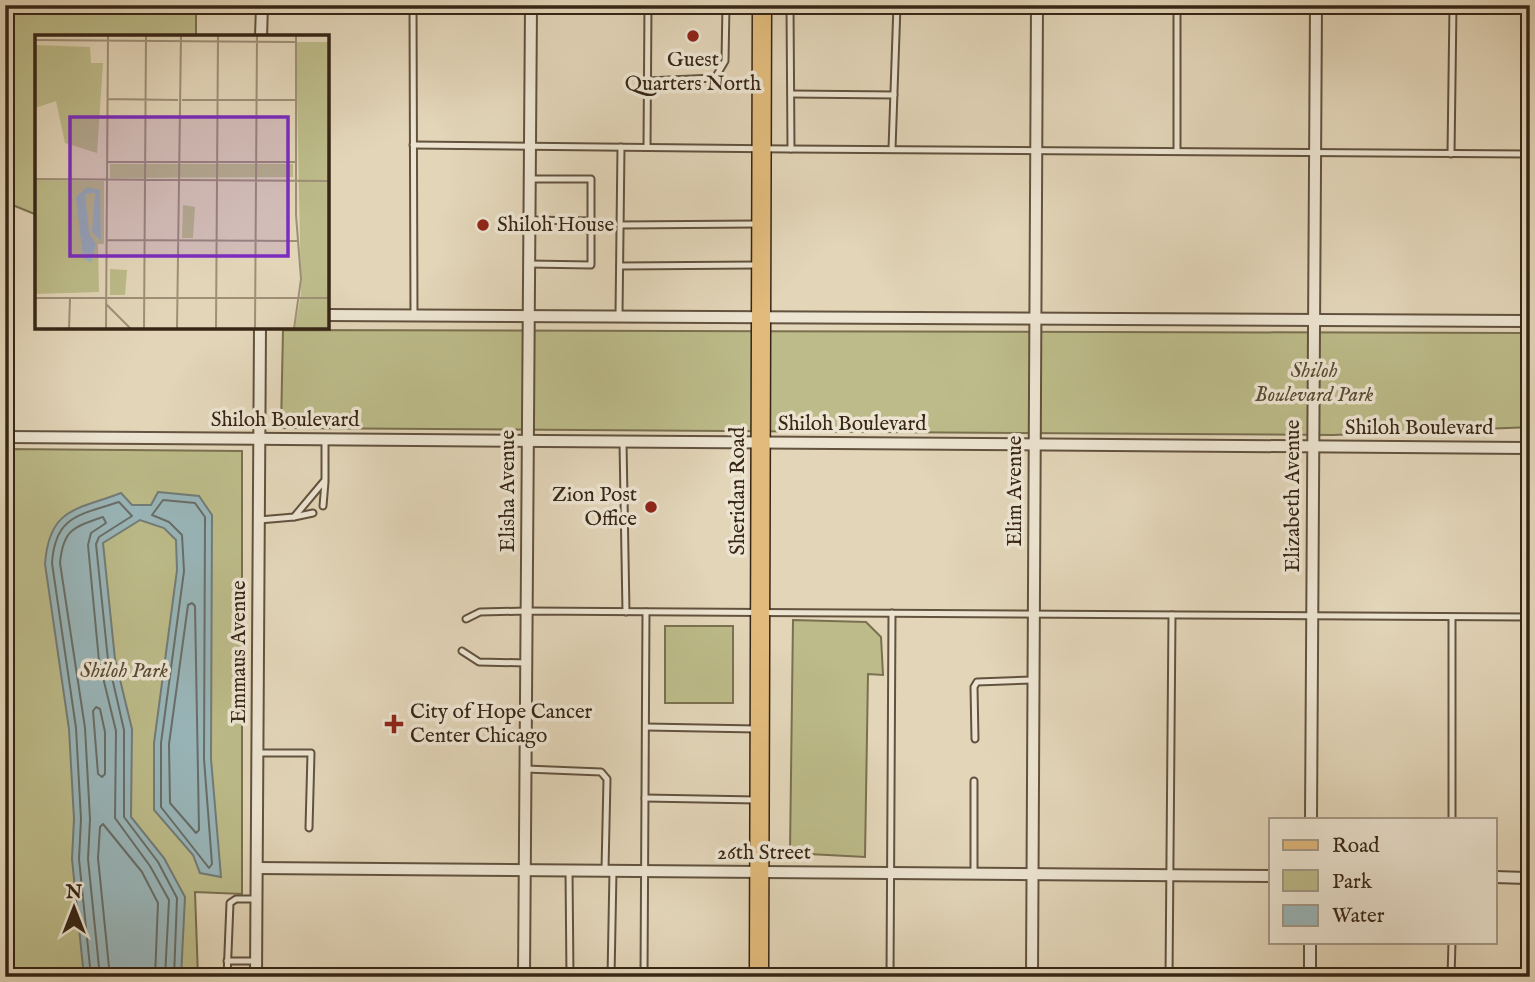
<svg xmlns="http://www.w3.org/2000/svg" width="1535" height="982" font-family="'IM FELL English',serif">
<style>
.green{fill:#bcbb89;stroke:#7a7050;stroke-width:2}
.water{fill:#99b6ba;stroke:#727c78;stroke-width:2}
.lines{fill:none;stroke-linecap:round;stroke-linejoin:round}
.shore{stroke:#686e68;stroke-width:2}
.service-casing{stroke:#62523e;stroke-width:9}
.minor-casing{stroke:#62523e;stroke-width:14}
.primary-casing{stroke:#372616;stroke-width:21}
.service{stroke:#ece4d1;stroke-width:5}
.minor{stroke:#ece4d1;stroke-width:10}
.primary{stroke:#e1ba7c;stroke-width:18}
.poi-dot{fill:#8f2418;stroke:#ece4d1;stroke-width:2.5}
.labels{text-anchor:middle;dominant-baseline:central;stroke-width:7;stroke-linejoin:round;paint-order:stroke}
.poi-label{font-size:21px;fill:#372616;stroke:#ece4d1;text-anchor:start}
.park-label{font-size:21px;font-style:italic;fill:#584b33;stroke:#ece4d1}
.street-label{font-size:21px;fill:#372616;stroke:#ece4d1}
.inset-road{fill:none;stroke:#9e8f77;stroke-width:2}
.view{fill:#7b2cbf;fill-opacity:0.15;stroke:#7b2cbf;stroke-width:3.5}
.inset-edge{fill:none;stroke:#372616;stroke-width:3.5}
</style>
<rect width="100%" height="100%" fill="#e2d5b8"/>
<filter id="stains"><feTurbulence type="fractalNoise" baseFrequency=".00286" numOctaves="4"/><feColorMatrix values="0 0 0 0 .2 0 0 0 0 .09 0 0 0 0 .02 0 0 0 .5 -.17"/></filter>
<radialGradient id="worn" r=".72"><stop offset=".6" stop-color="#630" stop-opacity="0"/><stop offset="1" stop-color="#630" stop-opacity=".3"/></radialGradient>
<g class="green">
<polygon points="5,5 196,5 196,37 37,37 37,215 5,202"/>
<polygon points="283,330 1530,333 1530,427 1333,435 281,428"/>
<polygon points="5,449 242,451 242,894 195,892 198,977 5,977"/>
<polygon points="793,620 866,622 881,637 883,675 868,674 865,857 790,853"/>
<rect x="665" y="626" width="68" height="77"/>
</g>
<path class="water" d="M 158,492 L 199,496 L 212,515 L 211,759 L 221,877 L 200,873 L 193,855 L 154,810 L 154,743 L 177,570 L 176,540 L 164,528 L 140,520 L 103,543 L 115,659 L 132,729 L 131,817 L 164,858 L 185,897 L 181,977 L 84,977 L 72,859 L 74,819 L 69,729 L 45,564 C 49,508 76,510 121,493 L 132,505 L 151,505 Z"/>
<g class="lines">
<g class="shore">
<polygon points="163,500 195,503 205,517 204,759 212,864 209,868 161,807 161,743 184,571 182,535 169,522 152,515"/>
<polygon points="192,603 195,606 199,830 196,833 170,803 169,744 188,605"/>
<polygon points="96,707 100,709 105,732 105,774 102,777 98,774 93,711"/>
<path d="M 91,977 L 79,859 L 81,819 L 76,728 L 52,563 C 55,516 79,515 119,502 L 132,516 L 99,537 L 96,544 L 108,660 L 124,730 L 124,817 L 158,862 L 177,898 L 174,977"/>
<path d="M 100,977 L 88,859 L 90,819 L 85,728 L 60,563 C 63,530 73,527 103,517 L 106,523 L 91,533 L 88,545 L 99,661 L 116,731 L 115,818 L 150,866 L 169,900 L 165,977"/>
<polyline points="110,977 98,858 100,827 103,824 142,872 158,903 155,977"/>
</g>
<defs>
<g id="service">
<polyline points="413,5 414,316"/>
<polyline points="1177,5 1177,151"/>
<polyline points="647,81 715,78 725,61 726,5"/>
<polyline points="791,94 894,95"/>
<polyline points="413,145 791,149 790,5"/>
<polyline points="647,147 648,5"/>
<polyline points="791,149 1530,154"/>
<polyline points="892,149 897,5"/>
<polyline points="1451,154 1453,5"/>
<polyline points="529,220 591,221"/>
<polyline points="620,225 757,224"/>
<polyline points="529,264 591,265 591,179 529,179"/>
<polyline points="620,266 757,265"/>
<polyline points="619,315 621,147"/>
<polyline points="623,442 626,612"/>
<polyline points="323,506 325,482"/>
<polyline points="294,517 313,513"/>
<polyline points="259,520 294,517 325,480 325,439"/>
<polyline points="466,619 480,612 527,611 1530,617"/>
<polyline points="462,651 479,662 526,663"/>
<polyline points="646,727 757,729"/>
<polyline points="975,739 974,687 977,682 1033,680"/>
<polyline points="258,753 311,753 309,828"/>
<polyline points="526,769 601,772 607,779 605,869"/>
<polyline points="645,798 757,800"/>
<polyline points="1452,819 1452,617"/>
<polyline points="569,871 570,977"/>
<polyline points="974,873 974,781"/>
<polyline points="227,961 256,961"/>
<polyline points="227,977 230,903 236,899 256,899"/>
<polyline points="611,977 613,871"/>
<polyline points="644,977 646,612"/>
<polyline points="890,977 892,613"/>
<polyline points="1169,977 1172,615"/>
<polyline points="1451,977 1452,942"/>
</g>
<g id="minor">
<polyline points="261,37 262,5"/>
<polyline points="327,315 1530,321"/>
<polyline points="5,437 1530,448"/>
<polyline points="1311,819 1316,5"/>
<polyline points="257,868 1271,876"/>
<polyline points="1495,877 1530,878"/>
<polyline points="256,977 260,327"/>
<polyline points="524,977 531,5"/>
<polyline points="1032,977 1037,5"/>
<polyline points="1310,977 1310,942"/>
</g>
<polyline id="primary" points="759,977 762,5"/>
</defs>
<use href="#service" class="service-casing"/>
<use href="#minor" class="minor-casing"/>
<use href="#primary" class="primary-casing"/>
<use href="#service" class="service"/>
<use href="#minor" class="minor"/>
<use href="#primary" class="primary"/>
</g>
<g class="poi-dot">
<circle cx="693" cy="36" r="7"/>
<circle cx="483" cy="225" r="7"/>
<circle cx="651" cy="507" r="7"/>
<path d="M390.5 713.5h7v7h7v7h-7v7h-7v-7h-7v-7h7z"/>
</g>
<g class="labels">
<g class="poi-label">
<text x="693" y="60" text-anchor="middle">Guest<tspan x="693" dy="24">Quarters North</tspan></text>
<text x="497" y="225">Shiloh House</text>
<text x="637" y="495" text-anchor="end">Zion Post<tspan x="637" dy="24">Office</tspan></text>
<text x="410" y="712">City of Hope Cancer<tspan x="410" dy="24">Center Chicago</tspan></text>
</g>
<g class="park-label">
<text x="1314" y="371">Shiloh<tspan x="1314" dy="24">Boulevard Park</tspan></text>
<text x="124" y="671">Shiloh Park</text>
</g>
<g class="street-label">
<text x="285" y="420">Shiloh Boulevard</text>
<text x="852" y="424">Shiloh Boulevard</text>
<text x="1419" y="428">Shiloh Boulevard</text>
<text transform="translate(508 491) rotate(-90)">Elisha Avenue</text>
<text transform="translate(738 491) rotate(-90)">Sheridan Road</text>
<text transform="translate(1015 491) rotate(-90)">Elim Avenue</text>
<text transform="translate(1293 496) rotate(-90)">Elizabeth Avenue</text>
<text transform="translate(239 652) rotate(-90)">Emmaus Avenue</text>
<text x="764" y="853">26th Street</text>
</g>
</g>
<g transform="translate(35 35)">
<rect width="294" height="294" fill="#e2d5b8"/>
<path d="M 261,7 L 294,7 L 294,294 L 260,294 L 266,258 ZM 0,10 L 55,12 L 56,28 L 68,28 L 62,118 L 30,108 L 21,66 L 0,73 ZM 75,129 L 258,129 L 258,142 L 75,143 ZM 0,145 L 69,146 L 69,209 L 63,209 L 64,257 L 0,259 ZM 148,170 L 160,172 L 158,203 L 147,203 ZM 75,234 L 92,235 L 90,260 L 75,260 Z" fill="#bcbb89"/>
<path d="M 52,152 L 65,155 L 66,206 L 57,197 L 60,158 L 50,159 L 54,198 L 61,209 L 56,228 L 48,223 L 41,162 Z" fill="#99b6ba"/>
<path class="inset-road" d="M 0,5 L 260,7M 72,64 L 143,65M 147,65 L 261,65M 72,127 L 261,127M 0,144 L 294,146M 72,205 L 263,206M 0,263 L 294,263M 71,269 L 96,294M 34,294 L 35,264M 71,294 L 73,0M 109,294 L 111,0M 142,294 L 146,0M 181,294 L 183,0M 220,294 L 222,0M 259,294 L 266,244 L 261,180 L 261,0"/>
<path class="view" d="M 35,82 L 253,82 L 253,221 L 35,221 Z"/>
<rect width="294" height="294" class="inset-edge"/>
</g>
<rect width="1535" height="982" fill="none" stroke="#e2d5b8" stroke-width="28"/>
<rect x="7" y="7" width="1521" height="968" fill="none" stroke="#372616" stroke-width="3.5"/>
<rect x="14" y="14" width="1507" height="954" fill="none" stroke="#372616" stroke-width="2"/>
<rect x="1269" y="818" width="228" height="126" fill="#ece4d1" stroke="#a49886" stroke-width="2"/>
<rect x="1283" y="840" width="35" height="10" fill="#e1ba7c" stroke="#a49886" stroke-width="2"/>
<text x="1332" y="852" font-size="21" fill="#372616">Road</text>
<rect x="1283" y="870" width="35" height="21" fill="#bcbb89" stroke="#a49886" stroke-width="2"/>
<text x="1332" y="888" font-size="21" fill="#372616">Park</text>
<rect x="1283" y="905" width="35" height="21" fill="#99b6ba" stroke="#a49886" stroke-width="2"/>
<text x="1332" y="922" font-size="21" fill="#372616">Water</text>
<g transform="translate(74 908)" stroke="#ece4d1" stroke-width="5" paint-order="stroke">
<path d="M0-5L12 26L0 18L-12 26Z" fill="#372616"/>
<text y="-10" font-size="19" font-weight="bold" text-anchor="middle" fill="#372616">N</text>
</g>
<rect width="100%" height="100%" filter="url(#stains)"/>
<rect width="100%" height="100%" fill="url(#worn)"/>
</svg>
